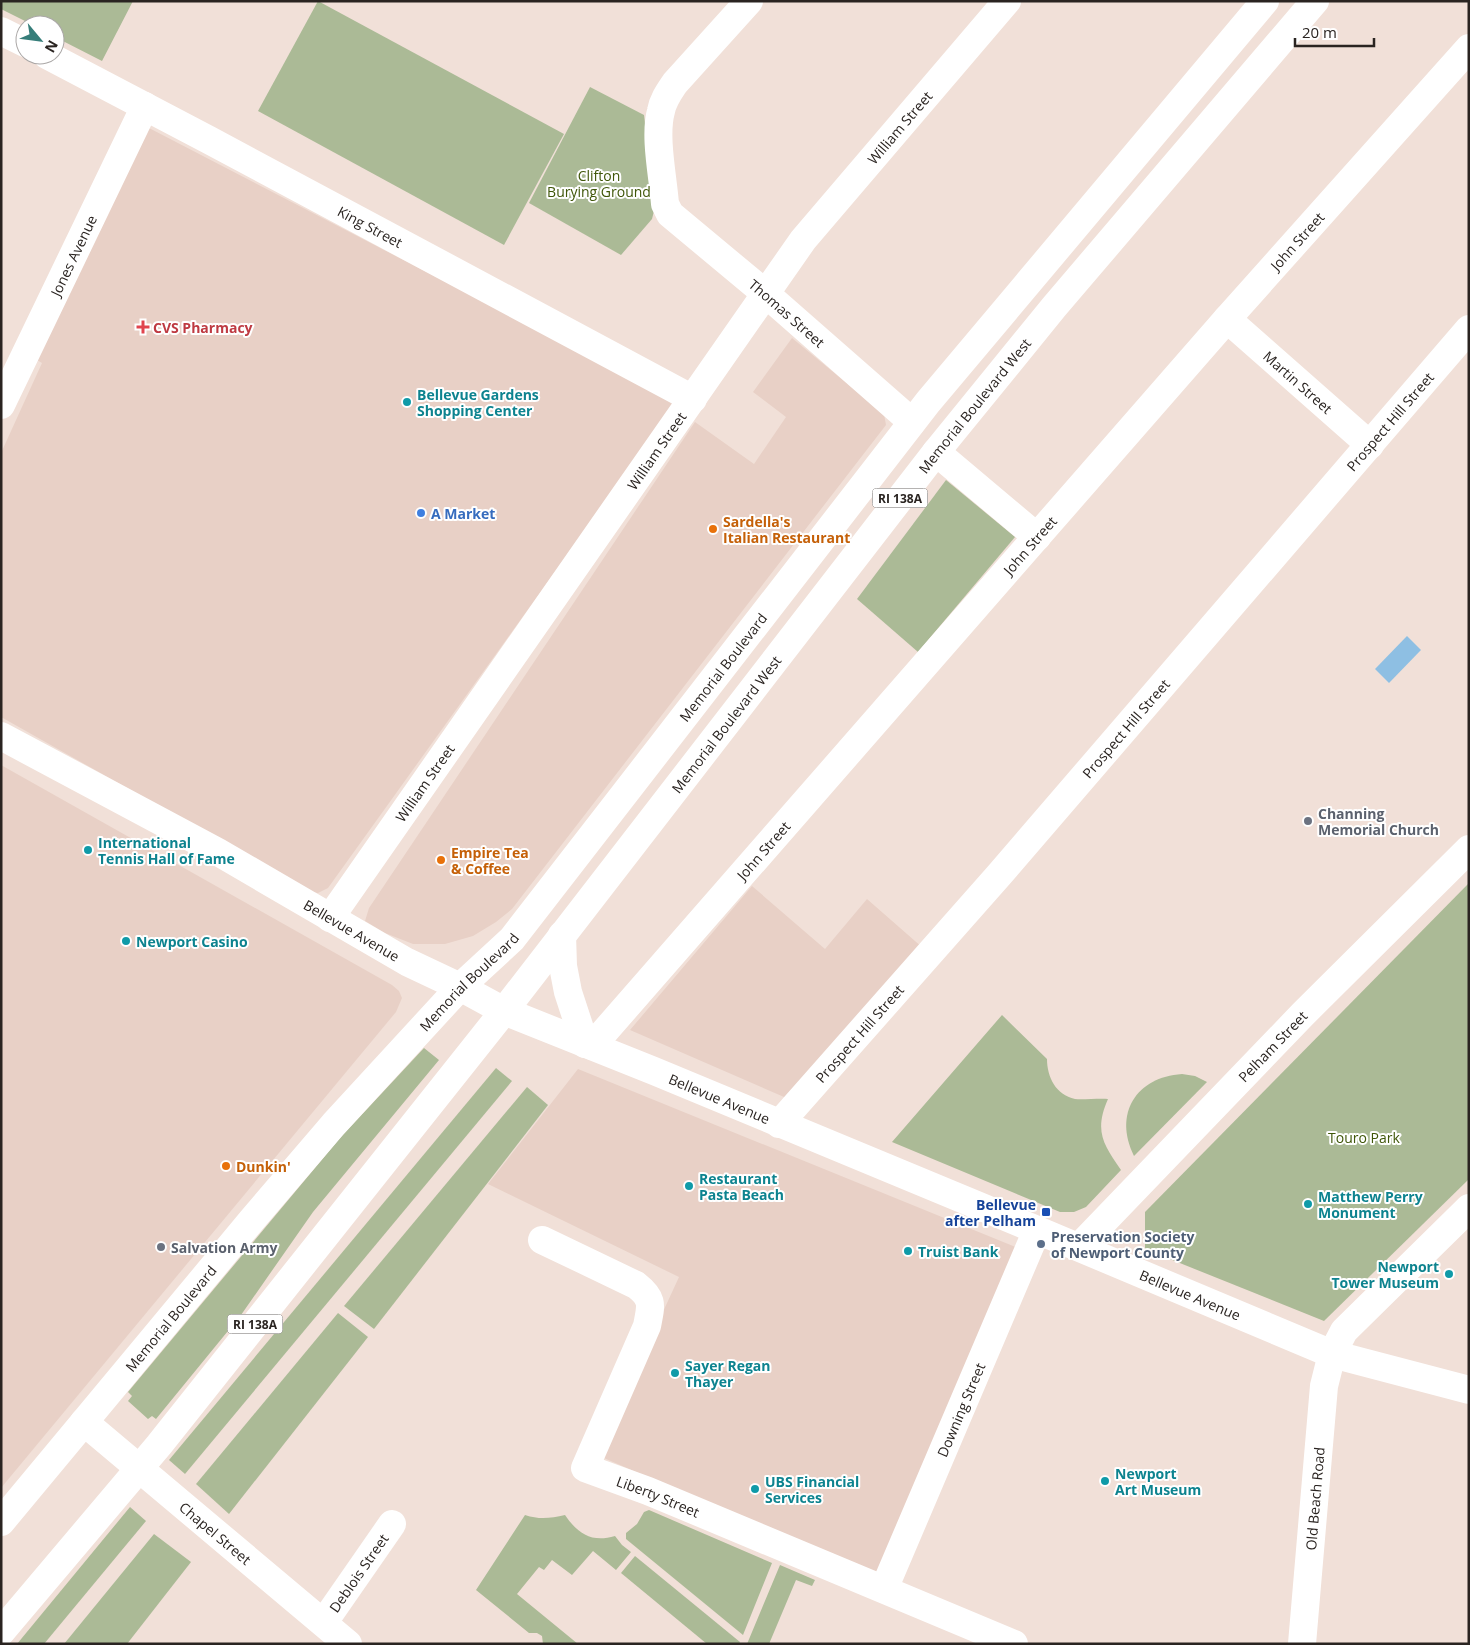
<svg xmlns="http://www.w3.org/2000/svg" width="1470" height="1645" font-family="'Open Sans',sans-serif">
<style>
.built{fill:#e8d0c6}
.green{fill:#abba96}
.water{fill:#8ebfe3}
.lines{fill:none;stroke-linecap:round;stroke-linejoin:round}
.street{stroke:#fff;stroke-width:28}
.secondary{stroke:#fff;stroke-width:28}
.primary{stroke:#fff;stroke-width:28}
.health-dot{fill:#e0444e;stroke:#fff;stroke-width:2}
.culture-dot{fill:#0f9aa8;stroke:#fff;stroke-width:2}
.shop-dot{fill:#3f7fe0;stroke:#fff;stroke-width:2}
.food-dot{fill:#e8710a;stroke:#fff;stroke-width:2}
.worship-dot{fill:#6b7280;stroke:#fff;stroke-width:2}
.transit-dot{fill:#1a4fb4;stroke:#fff;stroke-width:2}
.service-dot{fill:#5c6f8a;stroke:#fff;stroke-width:2}
.labels{text-anchor:middle;dominant-baseline:central;stroke-width:4;stroke-linejoin:round;paint-order:stroke}
.shield{fill:#fff;stroke:#6a6664;stroke-width:1}
.shield-label{font-size:12px;font-weight:bold;fill:#2a2421}
.street-label{font-size:14px;fill:#2a2421;stroke:#fff}
.park-label{font-size:14px;fill:#3f5608;stroke:#fff}
.health-label{font-size:14px;font-weight:bold;fill:#be3a42;stroke:#fff;text-anchor:start}
.culture-label{font-size:14px;font-weight:bold;fill:#0d838f;stroke:#fff;text-anchor:start}
.shop-label{font-size:14px;font-weight:bold;fill:#366cbe;stroke:#fff;text-anchor:start}
.food-label{font-size:14px;font-weight:bold;fill:#c56008;stroke:#fff;text-anchor:start}
.worship-label{font-size:14px;font-weight:bold;fill:#5b616d;stroke:#fff;text-anchor:start}
.transit-label{font-size:14px;font-weight:bold;fill:#164399;stroke:#fff;text-anchor:end}
.service-label{font-size:14px;font-weight:bold;fill:#4e5e75;stroke:#fff;text-anchor:start}
</style>
<rect width="100%" height="100%" fill="#f1e0d8"/>
<g class="built">
<polygon points="149,128 677,402 328,888 318,893 312,892 1,717 1,453 42,363 37,360"/>
<polygon points="792,338 884,414 886,425 512,909 496,922 473,936 445,944 413,944 385,933 365,921 369,908 695,422 754,464 786,417 753,392"/>
<polygon points="1,765 392,985 399,991 402,998 396,1012 1,1488"/>
<polygon points="752,886 825,949 867,899 923,948 791,1100 630,1030"/>
<polygon points="578,1069 1018,1248 877,1577 597,1455 679,1277 488,1184"/>
</g>
<g class="green">
<polygon points="1,1 133,1 102,61 55,37 55,25 33,25 1,9"/>
<polygon points="318,1 564,134 504,245 258,111"/>
<polygon points="590,87 644,115 655,207 652,219 621,255 529,203"/>
<polygon points="946,480 1015,537 918,652 857,599"/>
<polygon points="1469,883 1469,1179 1324,1321 1145,1249 1145,1212"/>
<path d="M 1002,1015 L 1047,1059 C 1047,1077 1056,1095 1075,1099 C 1082,1100 1100,1098 1108,1099 C 1094,1131 1103,1144 1121,1170 L 1086,1207 L 1074,1212 L 1060,1212 L 892,1142 Z"/>
<polygon points="424,1048 439,1060 313,1212 241,1315 156,1419 152,1416 148,1419 128,1401 132,1396 128,1392 340,1138"/>
<polygon points="496,1068 512,1081 185,1474 169,1460"/>
<path d="M 1182,1074 L 1195,1076 L 1207,1082 L 1134,1156 C 1113,1114 1136,1077 1182,1074 Z"/>
<polygon points="527,1087 548,1105 374,1329 344,1306"/>
<polygon points="338,1313 368,1337 229,1514 196,1484"/>
<polygon points="130,1507 146,1521 44,1644 17,1644"/>
<polygon points="649,1510 772,1563 743,1635 626,1539 626,1533 637,1524 644,1512"/>
<path d="M 525,1515 C 540,1520 551,1518 565,1515 C 578,1534 592,1543 615,1536 L 622,1545 L 631,1552 L 616,1570 L 593,1551 L 572,1575 L 552,1560 L 544,1570 L 539,1567 L 517,1594 L 578,1644 L 543,1644 L 542,1636 L 537,1633 L 529,1633 L 476,1590 Z"/>
<polygon points="154,1534 191,1562 127,1644 64,1644"/>
<polygon points="635,1556 740,1642 739,1644 707,1644 621,1573"/>
<polygon points="780,1565 815,1580 812,1586 796,1580 769,1644 747,1644"/>
</g>
<polygon class="water" points="1407,636 1421,650 1389,683 1375,669"/>
<g class="lines">
<g class="street">
<path id="s1" d="M 749,1 L 675,83 C 669,92 663,100 661,111 C 654,136 663,177 665,204 L 670,214 L 766,294 L 912,422"/>
<polyline points="1,31 25,43"/>
<path id="s2" d="M 47,55 L 209,140 L 693,399"/>
<path id="s3" d="M 1227,319 L 1370,445"/>
<path id="s4" d="M 1,405 L 145,106"/>
<polyline points="936,452 1037,537"/>
<path id="s5" d="M 330,918 L 803,240 L 1007,1"/>
<path id="s6" d="M 592,1046 L 1227,319 L 1469,48"/>
<path id="s7" d="M 779,1124 L 999,875 L 1469,329"/>
<path id="s8" d="M 542,1240 L 636,1285 C 654,1299 651,1305 647,1326 L 585,1468 L 648,1491 L 1014,1644"/>
<path id="s9" d="M 84,1422 L 348,1644"/>
<path id="s10" d="M 884,1589 L 1037,1230"/>
<path id="s11" d="M 324,1622 L 392,1524"/>
</g>
<g class="secondary">
<path id="s12" d="M 1,736 L 218,852 L 407,962 L 460,987 L 504,1011 L 654,1071 L 1037,1230 L 1332,1354 L 1469,1390"/>
<path id="s13" d="M 1079,1247 L 1303,1014 L 1469,849"/>
<path id="s14" d="M 1302,1644 L 1324,1386 L 1332,1354 L 1344,1331 L 1469,1208"/>
</g>
<g class="primary">
<polyline points="562,935 563,966 568,992 585,1044"/>
<path id="s15" d="M 1,1522 L 252,1220 L 334,1124 L 460,987 L 512,939 L 928,402 L 1265,1"/>
<path id="s16" d="M 1,1632 L 159,1445 L 504,1011 L 936,452 L 1054,307 L 1315,1"/>
</g>
</g>
<path class="health-dot" d="M140.5 319.5h5v5h5v5h-5v5h-5v-5h-5v-5h5z"/>
<g class="culture-dot">
<circle cx="407" cy="402" r="5"/>
<circle cx="88" cy="850" r="5"/>
<circle cx="126" cy="941" r="5"/>
<circle cx="689" cy="1186" r="5"/>
<circle cx="1308" cy="1204" r="5"/>
<circle cx="908" cy="1251" r="5"/>
<circle cx="1449" cy="1274" r="5"/>
<circle cx="675" cy="1373" r="5"/>
<circle cx="1105" cy="1481" r="5"/>
<circle cx="755" cy="1489" r="5"/>
</g>
<circle class="shop-dot" cx="421" cy="513" r="5"/>
<g class="food-dot">
<circle cx="713" cy="529" r="5"/>
<circle cx="441" cy="860" r="5"/>
<circle cx="226" cy="1166" r="5"/>
</g>
<g class="worship-dot">
<circle cx="1308" cy="821" r="5"/>
<circle cx="161" cy="1247" r="5"/>
</g>
<rect class="transit-dot" x="1041" y="1207" width="10" height="10" rx="2.5"/>
<circle class="service-dot" cx="1041" cy="1244" r="5"/>
<g class="labels">
<g class="shield">
<rect x="872.5" y="488.5" width="55" height="19" rx="4"/>
<rect x="227.5" y="1314.5" width="55" height="19" rx="4"/>
</g>
<g class="shield-label">
<text x="900" y="498">RI 138A</text>
<text x="255" y="1324">RI 138A</text>
</g>
<g class="street-label">
<text stroke="none"><textPath href="#s5" startOffset="975">William Street</textPath></text>
<text stroke="none"><textPath href="#s2" startOffset="366">King Street</textPath></text>
<text stroke="none"><textPath href="#s6" startOffset="1070">John Street</textPath></text>
<text stroke="none"><textPath href="#s4" startOffset="166">Jones Avenue</textPath></text>
<text stroke="none"><textPath href="#s1" startOffset="400">Thomas Street</textPath></text>
<text stroke="none"><textPath href="#s3" startOffset="95">Martin Street</textPath></text>
<text stroke="none"><textPath href="#s16" startOffset="1566">Memorial Boulevard West</textPath></text>
<text stroke="none"><textPath href="#s7" startOffset="931">Prospect Hill Street</textPath></text>
<text stroke="none"><textPath href="#s5" startOffset="570">William Street</textPath></text>
<text stroke="none"><textPath href="#s6" startOffset="665">John Street</textPath></text>
<text stroke="none"><textPath href="#s15" startOffset="1120">Memorial Boulevard</textPath></text>
<text stroke="none"><textPath href="#s16" startOffset="1162">Memorial Boulevard West</textPath></text>
<text stroke="none"><textPath href="#s7" startOffset="526">Prospect Hill Street</textPath></text>
<text stroke="none"><textPath href="#s5" startOffset="165">William Street</textPath></text>
<text stroke="none"><textPath href="#s6" startOffset="260">John Street</textPath></text>
<text stroke="none"><textPath href="#s12" startOffset="401">Bellevue Avenue</textPath></text>
<text stroke="none"><textPath href="#s15" startOffset="715">Memorial Boulevard</textPath></text>
<text stroke="none"><textPath href="#s7" startOffset="121">Prospect Hill Street</textPath></text>
<text stroke="none"><textPath href="#s13" startOffset="279">Pelham Street</textPath></text>
<text stroke="none"><textPath href="#s12" startOffset="806">Bellevue Avenue</textPath></text>
<text stroke="none"><textPath href="#s12" startOffset="1316">Bellevue Avenue</textPath></text>
<text stroke="none"><textPath href="#s15" startOffset="265">Memorial Boulevard</textPath></text>
<text stroke="none"><textPath href="#s10" startOffset="195">Downing Street</textPath></text>
<text stroke="none"><textPath href="#s8" startOffset="384">Liberty Street</textPath></text>
<text stroke="none"><textPath href="#s14" startOffset="146">Old Beach Road</textPath></text>
<text stroke="none"><textPath href="#s9" startOffset="172">Chapel Street</textPath></text>
<text stroke="none"><textPath href="#s11" startOffset="60">Deblois Street</textPath></text>
</g>
<g class="park-label">
<text x="599" y="175">Clifton<tspan x="599" dy="16">Burying Ground</tspan></text>
<text x="1364" y="1137">Touro Park</text>
</g>
<g class="health-label">
<text x="153" y="327">CVS Pharmacy</text>
</g>
<g class="culture-label">
<text x="417" y="394">Bellevue Gardens<tspan x="417" dy="16">Shopping Center</tspan></text>
<text x="98" y="842">International<tspan x="98" dy="16">Tennis Hall of Fame</tspan></text>
<text x="136" y="941">Newport Casino</text>
<text x="699" y="1178">Restaurant<tspan x="699" dy="16">Pasta Beach</tspan></text>
<text x="1318" y="1196">Matthew Perry<tspan x="1318" dy="16">Monument</tspan></text>
<text x="918" y="1251">Truist Bank</text>
<text x="1439" y="1266" text-anchor="end">Newport<tspan x="1439" dy="16">Tower Museum</tspan></text>
<text x="685" y="1365">Sayer Regan<tspan x="685" dy="16">Thayer</tspan></text>
<text x="1115" y="1473">Newport<tspan x="1115" dy="16">Art Museum</tspan></text>
<text x="765" y="1481">UBS Financial<tspan x="765" dy="16">Services</tspan></text>
</g>
<g class="shop-label">
<text x="431" y="513">A Market</text>
</g>
<g class="food-label">
<text x="723" y="521">Sardella's<tspan x="723" dy="16">Italian Restaurant</tspan></text>
<text x="451" y="852">Empire Tea<tspan x="451" dy="16">&amp; Coffee</tspan></text>
<text x="236" y="1166">Dunkin'</text>
</g>
<g class="worship-label">
<text x="1318" y="813">Channing<tspan x="1318" dy="16">Memorial Church</tspan></text>
<text x="171" y="1247">Salvation Army</text>
</g>
<g class="transit-label">
<text x="1036" y="1204">Bellevue<tspan x="1036" dy="16">after Pelham</tspan></text>
</g>
<g class="service-label">
<text x="1051" y="1236">Preservation Society<tspan x="1051" dy="16">of Newport County</tspan></text>
</g>
</g>
<rect width="1470" height="1645" fill="none" stroke="#2a2421" stroke-width="5"/>
<g transform="translate(40 40) rotate(119)"><circle r="24" fill="#ffffff" stroke="#aaa7a6"/>
<path d="M0-4L9 19L0 12L-9 19Z" fill="#367e7a"/>
<text y="-8" font-size="14" font-weight="bold" text-anchor="middle" fill="#2a2421">N</text>
</g>
<path d="M1295 38v8h79v-8" fill="none" stroke="#2a2421" stroke-width="2.5"/>
<text x="1302" y="38" font-size="15" fill="#2a2421" stroke="#ffffff" stroke-width="4" paint-order="stroke">20 m</text>
</svg>
